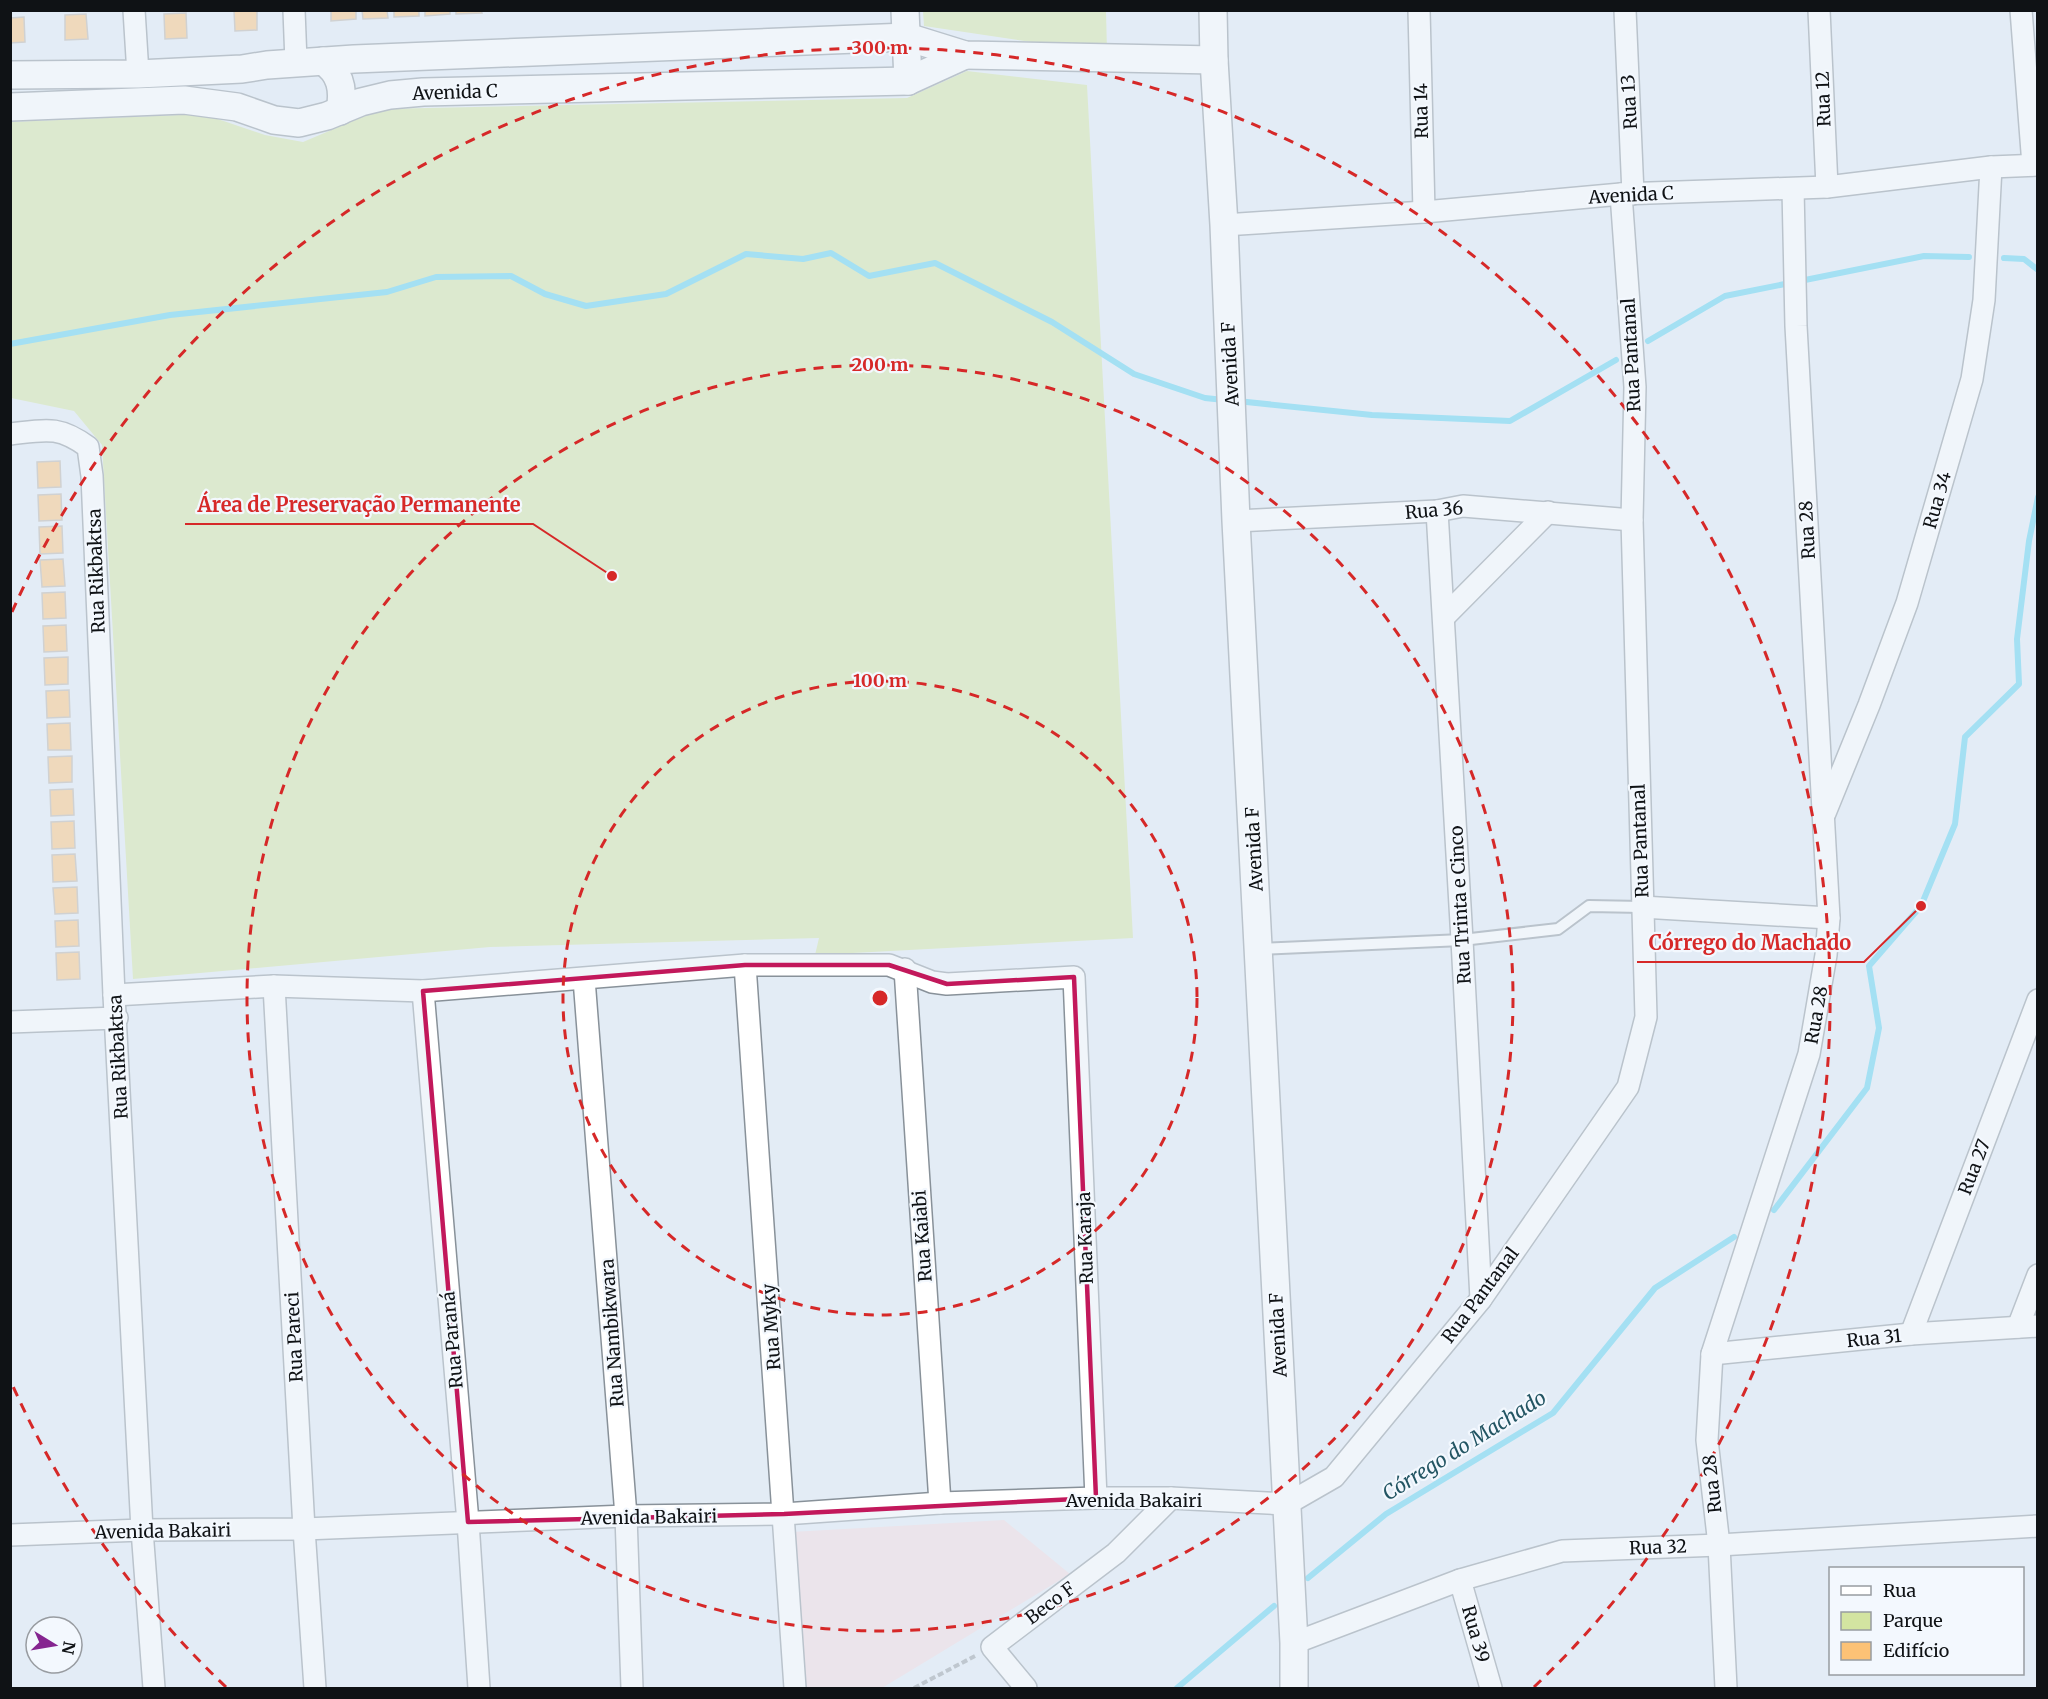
<svg xmlns="http://www.w3.org/2000/svg" width="2048" height="1699" font-family="Merriweather,serif">
<style>
.industrial{fill:#f3d9de}
.green{fill:#d3e4a1}
.lines{fill:none;stroke-linecap:round;stroke-linejoin:round}
.stream{stroke:#57d0f0;stroke-width:6}
.building{fill:#fcc276;stroke:#b8b0a7;stroke-width:1.5}
.service-casing{stroke:#889199;stroke-width:14}
.minor-casing{stroke:#889199;stroke-width:24}
.tertiary-casing{stroke:#889199;stroke-width:30}
.path{stroke:#9299a0;stroke-width:4;stroke-dasharray:6 3;stroke-linecap:butt}
.service{stroke:#fff;stroke-width:10}
.minor{stroke:#fff;stroke-width:21}
.tertiary{stroke:#fff;stroke-width:27}
.marked{fill:none;stroke:#c2185b;stroke-width:4.5;stroke-linejoin:round}
.ring{fill:none;stroke:#d62828;stroke-width:3;stroke-dasharray:10 8}
.labels{text-anchor:middle;dominant-baseline:central;stroke-width:4.5;stroke-linejoin:round;paint-order:stroke}
.street-label{font-size:18px;fill:#0f1215;stroke:#f3f8fe}
.water-label{font-size:20px;font-style:italic;fill:#235563;stroke:#f3f8fe}
.centre{fill:#d62828;stroke:#f3f8fe;stroke-width:3}
.ring-label{font-size:18px;text-anchor:middle;font-weight:bold;fill:#d62828;stroke:#f3f8fe;stroke-width:4.5;stroke-linejoin:round;paint-order:stroke}
.leader{fill:none;stroke:#d62828;stroke-width:2}
.callout-dot{fill:#d62828;stroke:#f3f8fe;stroke-width:2}
.callout-label{font-size:20px;text-anchor:middle;font-weight:bold;fill:#d62828;stroke:#f3f8fe;stroke-width:4.5;stroke-linejoin:round;paint-order:stroke}
</style>
<rect width="100%" height="100%" fill="#e3ecf5"/>
<polygon class="industrial" points="1004,1520 1070,1574 882,1688 803,1688 791,1532"/>
<g class="green">
<polygon points="923,11 1106,11 1107,51 1085,50 924,26"/>
<polygon points="967,71 1087,85 1133,938 815,955 819,938 490,947 133,979 102,445 74,411 11,398 10,122 203,114 265,135 303,142 381,109 907,98"/>
</g>
<g class="lines">
<g class="stream">
<polyline points="2004,258 2024,259 2038,270"/>
<polyline points="1800,281 1924,256 1969,257"/>
<polyline points="1648,341 1725,296 1790,283"/>
<polyline points="10,344 170,315 387,292 436,277 511,276 545,294 586,306 666,294 746,254 803,259 831,253 869,276 935,263 1052,322 1134,374 1205,398 1224,400"/>
<polyline points="1237,401 1372,415 1510,421 1616,360"/>
<polyline points="1774,1210 1867,1088 1879,1028 1869,966 1921,906 1955,824 1965,737 2019,684 2017,639 2029,541 2038,497"/>
<polyline points="1308,1578 1386,1514 1553,1413 1655,1288 1734,1237"/>
<polyline points="1177,1688 1274,1606"/>
</g>
</g>
<g class="building">
<polygon points="234,10 257,10 257,30 235,31"/>
<polygon points="331,10 356,10 356,19 331,21"/>
<polygon points="362,10 387,10 388,18 363,19"/>
<polygon points="394,10 419,10 419,16 394,17"/>
<polygon points="425,10 450,10 450,14 425,16"/>
<polygon points="456,10 481,10 482,13 456,14"/>
<polygon points="186,13 187,38 165,39 164,14"/>
<polygon points="86,14 88,39 65,40 65,15"/>
<polygon points="24,17 25,42 10,43 10,18"/>
<polygon points="60,461 61,487 38,488 37,462"/>
<polygon points="61,494 62,520 39,521 38,495"/>
<polygon points="62,526 63,553 40,554 39,527"/>
<polygon points="63,559 65,586 42,587 40,560"/>
<polygon points="65,592 66,618 43,619 42,593"/>
<polygon points="66,625 67,651 44,652 43,626"/>
<polygon points="68,657 68,684 45,685 44,658"/>
<polygon points="69,690 70,717 47,718 46,691"/>
<polygon points="70,723 71,750 48,750 47,724"/>
<polygon points="72,756 72,782 49,783 48,757"/>
<polygon points="73,789 74,815 51,816 50,790"/>
<polygon points="74,821 75,848 52,849 51,822"/>
<polygon points="75,854 77,881 53,882 52,855"/>
<polygon points="77,887 78,913 55,914 53,888"/>
<polygon points="78,920 79,946 56,947 55,921"/>
<polygon points="79,952 80,979 57,980 56,953"/>
</g>
<g class="lines">
<defs>
<polyline id="service" points="1259,949 1462,940 1558,929 1589,906 1642,907"/>
<g id="minor">
<polyline points="134,10 138,74"/>
<polyline points="294,10 296,62"/>
<polyline points="1419,10 1424,212"/>
<polyline points="1625,10 1633,194"/>
<polyline points="1819,10 1827,187"/>
<polyline points="2021,10 2033,165"/>
<polyline points="1224,225 1424,212 1621,194 1827,187 1991,167 2038,165"/>
<path d="M 10,434 C 45,430 58,425 88,447 L 92,476 L 114,995 L 142,1530 L 154,1688"/>
<polyline points="1437,511 1462,940 1481,1299"/>
<polyline points="1236,521 1437,511 1463,506 1632,520"/>
<polyline points="1444,617 1548,512"/>
<polyline points="1825,813 1869,705 1907,603 1972,379 1984,300 1991,167"/>
<polyline points="1642,907 1829,918"/>
<polyline points="745,965 795,1688"/>
<polyline points="905,969 940,1503"/>
<polyline points="584,979 626,1516 632,1688"/>
<polyline points="274,986 304,1529 315,1688"/>
<polyline points="423,991 468,1522 479,1688"/>
<polyline points="114,995 274,986 423,991 745,965 889,965 932,982 947,984 1074,977 1096,1498"/>
<polyline points="10,1022 117,1018"/>
<polyline points="2018,1327 2038,1275"/>
<polyline points="1911,1334 2038,1000"/>
<polyline points="1712,1354 1911,1334 2038,1326"/>
<polyline points="10,1535 142,1530 304,1529 626,1516 784,1514 940,1503 1096,1498 1171,1498 1287,1504 1334,1477 1481,1299 1628,1087 1646,1017 1632,520 1635,387 1621,194"/>
<polyline points="1460,1580 1491,1688"/>
<polyline points="1294,1643 1460,1580 1562,1551 1719,1545 2038,1526"/>
<polyline points="1026,1688 992,1647 1116,1553 1171,1498"/>
<polyline points="1726,1688 1719,1545 1707,1440 1712,1354 1809,1054 1826,955 1829,918 1796,326 1793,189"/>
</g>
<g id="tertiary">
<polyline points="905,10 908,81"/>
<polyline points="1213,10 1214,60 1224,225 1236,521 1294,1643 1294,1688"/>
<path d="M 323,61 C 341,73 344,90 340,111"/>
<polyline points="10,75 138,74 242,69 267,65 354,59 907,37 965,55 1214,60"/>
<polyline points="10,107 184,100 237,107 274,120 299,123 327,116 361,102 390,95 423,92 908,81 965,55"/>
</g>
</defs>
<use href="#service" class="service-casing"/>
<use href="#minor" class="minor-casing"/>
<use href="#tertiary" class="tertiary-casing"/>
<polyline class="path" points="914,1688 975,1656"/>
<use href="#service" class="service"/>
<use href="#minor" class="minor"/>
<use href="#tertiary" class="tertiary"/>
</g>
<path d="M0 0H2048V1699H0ZM 745,965 L 889,965 L 947,984 L 1074,977 L 1096,1498 L 784,1514 L 468,1522 L 423,991 Z" fill="#e3ecf5" fill-opacity=".55" fill-rule="evenodd"/>
<path class="marked" d="M 745,965 L 889,965 L 947,984 L 1074,977 L 1096,1498 L 784,1514 L 468,1522 L 423,991 Z"/>
<g class="ring">
<circle cx="880" cy="998" r="317"/>
<circle cx="880" cy="998" r="633"/>
<path d="M226 1687A950 950 0 0 1 12 1384M12 612A950 950 0 1 1 1534 1687"/>
</g>
<g class="labels">
<g class="street-label">
<text transform="translate(455 92) rotate(-2)">Avenida C</text>
<text transform="translate(1823 99) rotate(-92)">Rua 12</text>
<text transform="translate(1629 102) rotate(-93)">Rua 13</text>
<text transform="translate(1421 111) rotate(-91)">Rua 14</text>
<text transform="translate(1631 195) rotate(-3)">Avenida C</text>
<text transform="translate(1631 355) rotate(-93)">Rua Pantanal</text>
<text transform="translate(1230 364) rotate(-93)">Avenida F</text>
<text transform="translate(1937 500) rotate(-74)">Rua 34</text>
<text transform="translate(1434 510) rotate(-5)">Rua 36</text>
<text transform="translate(1807 530) rotate(-93)">Rua 28</text>
<text transform="translate(96 571) rotate(-92)">Rua Rikbaktsa</text>
<text transform="translate(1640 841) rotate(-92)">Rua Pantanal</text>
<text transform="translate(1254 849) rotate(-93)">Avenida F</text>
<text transform="translate(1460 905) rotate(-93)">Rua Trinta e Cinco</text>
<text transform="translate(1816 1015) rotate(-80)">Rua 28</text>
<text transform="translate(118 1057) rotate(-93)">Rua Rikbaktsa</text>
<text transform="translate(1974 1167) rotate(-69)">Rua 27</text>
<text transform="translate(922 1236) rotate(-94)">Rua Kaiabi</text>
<text transform="translate(1085 1238) rotate(-92)">Rua Karaja</text>
<text transform="translate(1480 1295) rotate(-53)">Rua Pantanal</text>
<text transform="translate(771 1327) rotate(-94)">Rua Myky</text>
<text transform="translate(612 1333) rotate(-94)">Rua Nambikwara</text>
<text transform="translate(1278 1335) rotate(-93)">Avenida F</text>
<text transform="translate(294 1337) rotate(-93)">Rua Pareci</text>
<text transform="translate(1874 1338) rotate(-6)">Rua 31</text>
<text transform="translate(452 1340) rotate(-95)">Rua Paraná</text>
<text transform="translate(1712 1484) rotate(-96)">Rua 28</text>
<text x="1134" y="1500">Avenida Bakairi</text>
<text transform="translate(649 1517) rotate(-1)">Avenida Bakairi</text>
<text transform="translate(163 1531) rotate(-1)">Avenida Bakairi</text>
<text transform="translate(1658 1547) rotate(-2)">Rua 32</text>
<text transform="translate(1050 1603) rotate(-37)">Beco F</text>
<text transform="translate(1476 1634) rotate(74)">Rua 39</text>
</g>
<g class="water-label">
<text transform="translate(1464 1445) rotate(-32)">Córrego do Machado</text>
</g>
</g>
<circle cx="880" cy="998" r="9" class="centre"/>
<g class="ring-label">
<text x="880" y="54">300 m</text>
<text x="880" y="371">200 m</text>
<text x="880" y="687">100 m</text>
</g>
<path class="leader" d="M612 576L533 524H185M1921 906L1864 962H1637"/>
<g class="callout-dot">
<circle cx="612" cy="576" r="6"/>
<circle cx="1921" cy="906" r="6"/>
</g>
<g class="callout-label">
<text x="359" y="512">Área de Preservação Permanente</text>
<text x="1750" y="950">Córrego do Machado</text>
</g>
<rect width="2048" height="1699" fill="none" stroke="#0f1215" stroke-width="24"/>
<rect x="1829" y="1567" width="195" height="108" fill="#f3f8fe" stroke="#989ca1" stroke-width="1.5"/>
<rect x="1841" y="1586" width="30" height="9" fill="#ffffff" stroke="#989ca1" stroke-width="1.5"/>
<text x="1883" y="1597" font-size="18" fill="#0f1215">Rua</text>
<rect x="1841" y="1612" width="30" height="18" fill="#d3e4a1" stroke="#989ca1" stroke-width="1.5"/>
<text x="1883" y="1627" font-size="18" fill="#0f1215">Parque</text>
<rect x="1841" y="1642" width="30" height="18" fill="#fcc276" stroke="#989ca1" stroke-width="1.5"/>
<text x="1883" y="1657" font-size="18" fill="#0f1215">Edifício</text>
<g transform="translate(54 1645) rotate(101)"><circle r="28" fill="#f3f8fe" stroke="#989ca1" stroke-width="1.5"/>
<path d="M0-4.5L10 22L0 15L-10 22Z" fill="#852590"/>
<text y="-9" font-size="16" font-weight="bold" text-anchor="middle" fill="#0f1215">N</text>
</g>
</svg>
